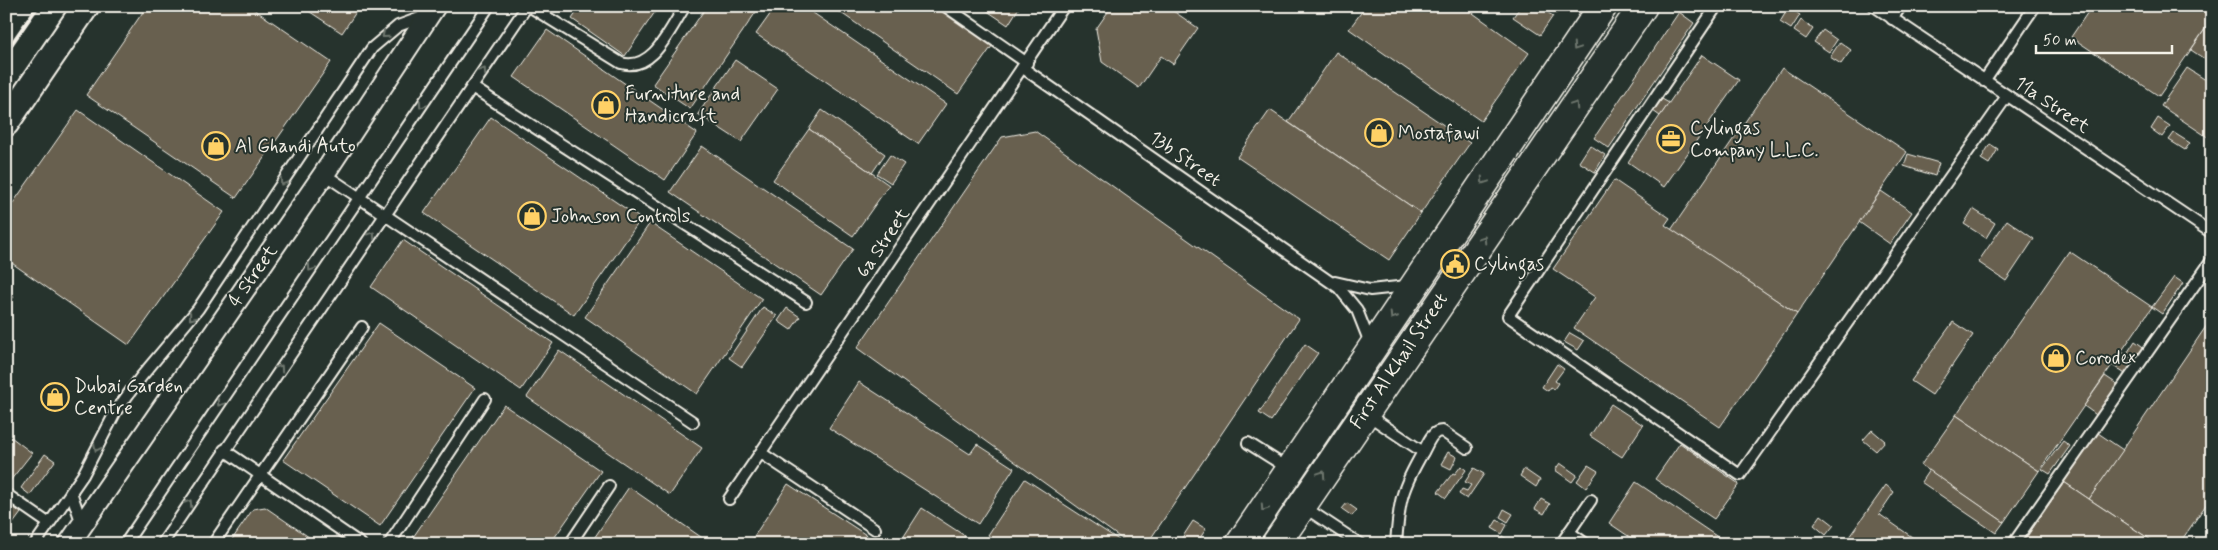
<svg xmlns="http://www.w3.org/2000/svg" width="2218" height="550" font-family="Mynerve,sans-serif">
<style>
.building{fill:#676050;stroke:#f4f1e8}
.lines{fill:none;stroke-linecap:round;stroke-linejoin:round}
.service-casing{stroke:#f4f1e8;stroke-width:14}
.minor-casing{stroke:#f4f1e8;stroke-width:24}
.tertiary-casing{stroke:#f4f1e8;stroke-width:29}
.secondary-casing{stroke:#f4f1e8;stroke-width:31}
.service{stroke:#26332d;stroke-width:10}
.minor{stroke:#26332d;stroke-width:20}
.tertiary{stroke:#26332d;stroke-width:25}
.secondary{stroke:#26332d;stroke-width:28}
.rail{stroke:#f4f1e8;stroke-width:4}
.oneway{stroke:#6e766e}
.labels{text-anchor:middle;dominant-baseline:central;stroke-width:4;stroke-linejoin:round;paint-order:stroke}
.poi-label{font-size:19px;fill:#f4f1e8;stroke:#26332d;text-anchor:start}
.street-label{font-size:19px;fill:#f4f1e8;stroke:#26332d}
</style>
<rect width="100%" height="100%" fill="#26332d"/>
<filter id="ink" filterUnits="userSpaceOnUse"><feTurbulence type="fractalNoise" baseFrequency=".02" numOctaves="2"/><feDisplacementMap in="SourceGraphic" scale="10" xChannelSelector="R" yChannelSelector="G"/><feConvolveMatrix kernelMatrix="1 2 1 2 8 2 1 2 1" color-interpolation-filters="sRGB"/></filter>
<g filter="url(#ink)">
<g class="building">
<polygon points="147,6 249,6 331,62 236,198 86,95"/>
<polygon points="301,6 360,6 342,33"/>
<polygon points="581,6 659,6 625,56 572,19"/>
<polygon points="707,6 760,6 690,109 653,84"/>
<polygon points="776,6 803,6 946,104 918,144 756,34"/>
<polygon points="831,6 943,6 995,42 958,94"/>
<polygon points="980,6 1020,6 1008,25"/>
<polygon points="1112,6 1166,6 1198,28 1173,64 1161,56 1139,88 1102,62 1096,29"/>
<polygon points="1366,6 1463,6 1529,53 1481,121 1349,29"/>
<polygon points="1521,6 1538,6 1553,16 1540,35 1513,17"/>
<polygon points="1545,6 1561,6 1556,14"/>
<polygon points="2092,6 2212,6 2212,19 2159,96 2071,37"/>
<polygon points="1789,7 1800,15 1791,29 1780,22"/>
<polygon points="1679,12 1694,23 1609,148 1594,138"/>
<polygon points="2212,19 2212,64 2191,50"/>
<polygon points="1801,20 1813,29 1806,39 1794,31"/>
<polygon points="547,30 697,133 665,180 514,77"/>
<polygon points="1823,30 1837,40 1829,52 1814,42"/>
<polygon points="1840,42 1851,50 1841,64 1830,57"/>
<polygon points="1336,52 1470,143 1421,213 1288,122"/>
<polygon points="1702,55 1739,80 1664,187 1628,162"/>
<polygon points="735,60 778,89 741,142 698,114"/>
<polygon points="1782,68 1907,152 1797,314 1671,230"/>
<polygon points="2187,68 2212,84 2212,140 2161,106"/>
<polygon points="1662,99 1669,103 1660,116 1653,111"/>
<polygon points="78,110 224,212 129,345 6,259 6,213"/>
<polygon points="822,110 885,154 872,173 809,129"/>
<polygon points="1270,110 1421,213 1389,260 1237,157"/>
<polygon points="491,117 641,219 574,315 424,213"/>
<polygon points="2158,118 2170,126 2162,137 2151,129"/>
<polygon points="809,129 889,185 853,236 773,180"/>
<polygon points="1035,131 1299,319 1147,544 1129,544 857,348 1002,137"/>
<polygon points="2174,133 2190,143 2185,150 2169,140"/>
<polygon points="1990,144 1998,149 1989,164 1981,159"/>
<polygon points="1590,145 1605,155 1595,172 1579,162"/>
<polygon points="702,146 853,249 821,295 670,192"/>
<polygon points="1908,154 1939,163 1935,176 1904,166"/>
<polygon points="890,155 904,164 891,183 877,174"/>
<polygon points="1614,180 1670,218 1665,225 1797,314 1720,427 1574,328 1595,297 1553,269"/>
<polygon points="1881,191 1912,212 1890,244 1859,222"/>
<polygon points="1973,209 1995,223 1986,238 1964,224"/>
<polygon points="2007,220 2034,239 2006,281 1978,262"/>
<polygon points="650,223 762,299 697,394 585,317"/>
<polygon points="403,240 553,343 521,390 371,287"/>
<polygon points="2069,251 2152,307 2039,471 1956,415"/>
<polygon points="2174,277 2183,283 2162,314 2152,307"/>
<polygon points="6,291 14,297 6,306"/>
<polygon points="763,307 777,316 742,367 729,358"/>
<polygon points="787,308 800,317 791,330 778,321"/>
<polygon points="1953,322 1973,335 1932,395 1911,381"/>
<polygon points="2209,322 2212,324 2212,496 2179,544 2157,544 2089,499"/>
<polygon points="379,323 475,388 380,526 283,460"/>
<polygon points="1570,333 1584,341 1578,350 1564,342"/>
<polygon points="2135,341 2146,349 2137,362 2126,355"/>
<polygon points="1305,344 1318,353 1271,421 1259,413"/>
<polygon points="559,350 702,448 670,495 527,397"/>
<polygon points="2122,352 2137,362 2128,376 2112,365"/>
<polygon points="1557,364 1564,369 1555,381 1558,383 1554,389 1551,387 1548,391 1542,387"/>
<polygon points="2105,376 2120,386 2099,417 2084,406"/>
<polygon points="859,382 970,454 977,444 1014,468 978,524 829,428"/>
<polygon points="1611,404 1643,425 1622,457 1590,436"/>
<polygon points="504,405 601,471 550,544 409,543"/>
<polygon points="1956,415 2039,471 2004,522 1921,465"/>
<polygon points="1872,430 1885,441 1876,451 1863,440"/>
<polygon points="2098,433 2123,450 2089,499 2064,482"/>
<polygon points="7,434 32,453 10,481 6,478"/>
<polygon points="2063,441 2070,446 2050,474 2042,469"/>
<polygon points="1680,443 1739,484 1714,519 1655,479"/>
<polygon points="1448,452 1457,457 1451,469 1441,464"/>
<polygon points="45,454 55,461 30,495 21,488"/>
<polygon points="1560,463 1577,475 1572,482 1555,470"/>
<polygon points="1588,465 1598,471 1586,488 1577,481"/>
<polygon points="1461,466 1466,470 1446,498 1438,492 1453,473 1455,474"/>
<polygon points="1474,468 1484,474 1467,499 1459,494 1462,489 1467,491 1471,485 1465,482"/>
<polygon points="1524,469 1540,480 1536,487 1520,476"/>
<polygon points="1929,470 2004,522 1996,533 1921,482"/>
<polygon points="1025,479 1125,544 1001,544 988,535"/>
<polygon points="1636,482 1728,544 1640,544 1609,523"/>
<polygon points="2064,482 2089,499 2157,544 2022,544"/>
<polygon points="788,484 880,544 749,544"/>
<polygon points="1886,485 1894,492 1879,514 1922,544 1844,544"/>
<polygon points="629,487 711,544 590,544"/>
<polygon points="1541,499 1550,504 1544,514 1535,509"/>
<polygon points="6,502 21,513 9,529 6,527"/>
<polygon points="1347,503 1357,510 1352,516 1342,509"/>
<polygon points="265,507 319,544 229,544 253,509"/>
<polygon points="922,508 965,536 960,544 899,544"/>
<polygon points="1504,509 1513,514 1508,522 1500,517"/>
<polygon points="1821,515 1834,525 1826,535 1814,525"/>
<polygon points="1497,520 1507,525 1502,534 1492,528"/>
<polygon points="1193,521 1206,529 1196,544 1178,544"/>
<polygon points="2212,533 2212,544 2205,544"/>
<polygon points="1502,536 1515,544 1498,543"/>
<polygon points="1793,538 1802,544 1789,544"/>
</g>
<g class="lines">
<defs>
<g id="service">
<path d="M 529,6 L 621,63 C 653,72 670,29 685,6"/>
<polyline points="945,6 1027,63"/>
<polyline points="1874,6 2212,233"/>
<polyline points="1714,10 1508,316 1740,475 2007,96"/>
<polyline points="1892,19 1901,6"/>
<polyline points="1023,68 1339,288 1357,310 1370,343"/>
<polyline points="1984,81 2035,6"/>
<polyline points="472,87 806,302"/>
<polyline points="324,174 693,422"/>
<polyline points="1335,282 1370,290 1407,286"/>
<polyline points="1365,413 1423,452"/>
<polyline points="1248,443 1289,469"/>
<polyline points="224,450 361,544"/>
<polyline points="761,453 875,529"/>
<polyline points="71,492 82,524"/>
<polyline points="6,494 48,523"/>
<polyline points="729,499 1064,6"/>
<polyline points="1304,507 1360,544"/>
<polyline points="1569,532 1586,544"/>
<polyline points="35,544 83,475 116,411 141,377 198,309 372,48 398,26 428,15"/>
<polyline points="125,544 489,6"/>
<polyline points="162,544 527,6"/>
<polyline points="213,544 362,327"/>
<polyline points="389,544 485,399"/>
<polyline points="570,544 609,486"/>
<path d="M 1396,544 C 1399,501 1401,490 1423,452 C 1428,444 1431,431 1442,431 L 1467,448"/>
<polyline points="1561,544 1591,500"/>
<polyline points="2013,544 2212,260"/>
</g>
<polyline id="minor" points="69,544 324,174 435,6"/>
<polyline id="tertiary" points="6,123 86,6"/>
<g id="secondary">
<polyline points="1240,544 1603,6"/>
<polyline points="1276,544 1643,6"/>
</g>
</defs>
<use href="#service" class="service-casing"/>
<use href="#minor" class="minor-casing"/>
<use href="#tertiary" class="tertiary-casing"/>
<use href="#secondary" class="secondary-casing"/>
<use href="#service" class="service"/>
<use href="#minor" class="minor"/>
<use href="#tertiary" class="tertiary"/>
<use href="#secondary" class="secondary"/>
<polyline class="rail" points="6,52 38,6"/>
</g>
<defs><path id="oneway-chevron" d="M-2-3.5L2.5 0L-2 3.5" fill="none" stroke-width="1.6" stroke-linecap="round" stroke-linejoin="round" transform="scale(1.25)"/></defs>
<g class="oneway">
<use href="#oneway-chevron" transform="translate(385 35) rotate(141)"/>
<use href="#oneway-chevron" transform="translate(1576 47) rotate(124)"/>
<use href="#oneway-chevron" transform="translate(483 71) rotate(-56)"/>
<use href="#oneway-chevron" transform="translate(422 105) rotate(124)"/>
<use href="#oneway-chevron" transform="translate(1575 105) rotate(-56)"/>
<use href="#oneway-chevron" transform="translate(1484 181) rotate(124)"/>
<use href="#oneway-chevron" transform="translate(283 182) rotate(124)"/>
<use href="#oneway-chevron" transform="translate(372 235) rotate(-55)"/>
<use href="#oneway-chevron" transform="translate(1483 239) rotate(-56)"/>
<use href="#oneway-chevron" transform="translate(311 268) rotate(124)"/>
<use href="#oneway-chevron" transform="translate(1393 316) rotate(122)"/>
<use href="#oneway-chevron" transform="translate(192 317) rotate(129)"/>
<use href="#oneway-chevron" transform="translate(280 368) rotate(-55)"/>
<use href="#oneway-chevron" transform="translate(220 403) rotate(124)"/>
<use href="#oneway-chevron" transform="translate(97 448) rotate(116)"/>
<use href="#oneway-chevron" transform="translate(1322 474) rotate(-56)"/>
<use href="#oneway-chevron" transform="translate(189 503) rotate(-57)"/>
<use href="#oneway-chevron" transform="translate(1264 508) rotate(124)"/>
</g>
</g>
<defs>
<symbol id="shop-ring" viewBox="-11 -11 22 22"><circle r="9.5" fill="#26332d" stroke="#ffd166" stroke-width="1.5"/><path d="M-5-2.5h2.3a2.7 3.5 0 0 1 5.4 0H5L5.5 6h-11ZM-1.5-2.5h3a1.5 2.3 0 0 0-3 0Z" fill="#ffd166"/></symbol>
<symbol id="office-ring" viewBox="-11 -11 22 22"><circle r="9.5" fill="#26332d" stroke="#ffd166" stroke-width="1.5"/><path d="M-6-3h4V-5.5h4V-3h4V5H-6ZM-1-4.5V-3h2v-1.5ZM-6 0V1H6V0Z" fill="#ffd166"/></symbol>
<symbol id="civic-ring" viewBox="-11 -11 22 22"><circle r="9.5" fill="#26332d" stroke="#ffd166" stroke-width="1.5"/><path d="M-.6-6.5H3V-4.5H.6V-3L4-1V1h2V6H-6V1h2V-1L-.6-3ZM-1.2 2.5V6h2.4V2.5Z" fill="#ffd166"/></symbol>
</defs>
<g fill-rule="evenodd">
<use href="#shop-ring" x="590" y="89" width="32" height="32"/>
<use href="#shop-ring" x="1363" y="117" width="32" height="32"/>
<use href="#office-ring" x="1655" y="123" width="32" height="32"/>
<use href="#shop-ring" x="200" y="130" width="32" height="32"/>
<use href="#shop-ring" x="516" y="200" width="32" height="32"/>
<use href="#civic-ring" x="1439" y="248" width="32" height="32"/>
<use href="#shop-ring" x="2040" y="342" width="32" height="32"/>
<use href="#shop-ring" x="39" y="381" width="32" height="32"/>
</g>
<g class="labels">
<g class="poi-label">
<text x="625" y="94">Furniture and<tspan x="625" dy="22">Handicraft</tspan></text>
<text x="1690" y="128">Cylingas<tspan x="1690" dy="22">Company L.L.C.</tspan></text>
<text x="1398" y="133">Mostafawi</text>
<text x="235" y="146">Al Ghandi Auto</text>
<text x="551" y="216">Johnson Controls</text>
<text x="1474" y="264">Cylingas</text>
<text x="2075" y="358">Corodex</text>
<text x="74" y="386">Dubai Garden<tspan x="74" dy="22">Centre</tspan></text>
</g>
<g class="street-label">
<text transform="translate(2052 105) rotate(34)">11a Street</text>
<text transform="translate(1185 159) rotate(35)">13b Street</text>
<text transform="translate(883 243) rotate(-56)">6a Street</text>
<text transform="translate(253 276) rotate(-55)">4 Street</text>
<text transform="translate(1399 361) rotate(-56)">First Al Khail Street</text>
</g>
</g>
<rect width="2218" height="550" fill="none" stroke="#26332d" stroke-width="25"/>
<rect x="12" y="12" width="2193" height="525" fill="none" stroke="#f4f1e8" stroke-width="2" filter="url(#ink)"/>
<path d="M2036 45v8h136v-8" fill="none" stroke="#f4f1e8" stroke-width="2.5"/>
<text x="2043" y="45" font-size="15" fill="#f4f1e8" stroke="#26332d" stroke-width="4" paint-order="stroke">50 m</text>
</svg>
